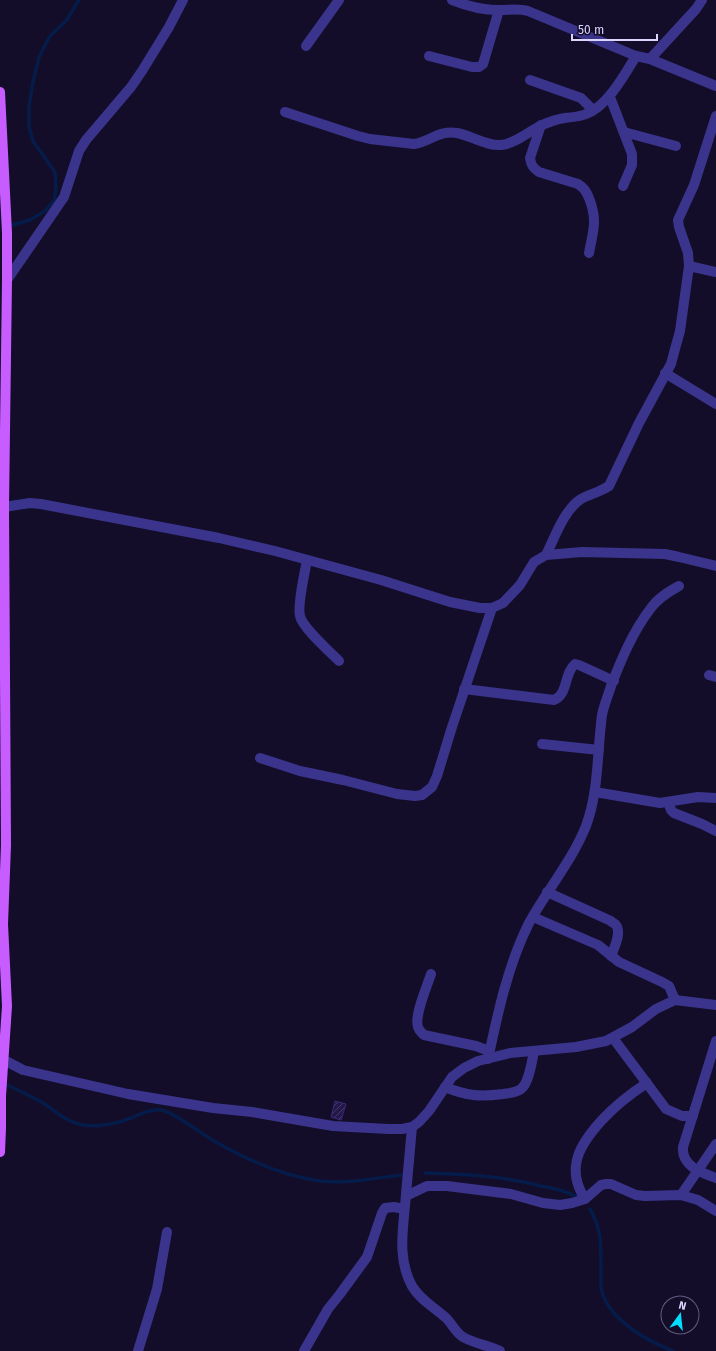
<svg xmlns="http://www.w3.org/2000/svg" width="716" height="1351" font-family="'Fira Sans',sans-serif">
<style>
.lines{fill:none;stroke-linecap:round;stroke-linejoin:round}
.stream{stroke:#051c4a;stroke-width:3.5}
.building{fill:url(#building-hatch);stroke:#3a287a}
.minor{stroke:#3a348c;stroke-width:10}
.major{stroke:#c75cff;stroke-width:10}
</style>
<defs>
<pattern id="building-hatch" width="6" height="6" patternUnits="userSpaceOnUse"><rect width="6" height="6" fill="#24184b"/><path d="M-1 1l2-2M0 6l6-6M5 7l2-2" fill="none" stroke="#433966"/></pattern>
</defs>
<rect width="100%" height="100%" fill="#130d29"/>
<g class="lines">
<g class="stream">
<polyline points="9,226 30,220 45,211 54,201 56,189 55,172 33,141 29,127 29,106 33,82 39,57 50,36 66,21 79,0"/>
<path d="M 5,1084 C 18,1090 31,1096 43,1103 C 50,1107 56,1113 63,1117 C 80,1128 97,1127 115,1123 C 130,1121 146,1108 161,1110 C 174,1112 203,1135 216,1142 C 249,1161 283,1176 320,1181 C 347,1184 376,1178 402,1175"/>
<path d="M 425,1173 C 464,1174 503,1176 541,1186 C 554,1188 566,1191 577,1197"/>
<path d="M 590,1209 C 604,1233 600,1251 601,1277 C 601,1282 600,1288 602,1292 C 610,1320 647,1341 673,1351"/>
</g>
</g>
<polygon class="building" points="335,1101 346,1104 341,1120 331,1117"/>
<g class="lines">
<g class="minor">
<path d="M 452,0 C 467,6 484,10 499,10 C 510,10 518,8 528,11 L 636,56 L 650,59 L 716,86"/>
<polyline points="306,46 339,0"/>
<polyline points="429,56 472,67 479,67 483,64 499,10"/>
<polyline points="650,59 696,9 702,0"/>
<polyline points="530,80 581,98 593,110"/>
<polyline points="610,97 632,154 632,165 623,186"/>
<path d="M 285,112 L 358,136 L 370,139 L 414,144 C 430,142 438,130 457,133 C 472,136 486,146 501,145 C 515,144 529,131 542,125 C 549,122 557,119 565,118 C 572,117 579,117 586,114 C 607,107 625,74 636,56"/>
<path d="M 541,125 L 530,158 C 531,165 533,168 539,172 L 578,184 C 584,188 586,191 589,198 C 598,221 593,231 589,253"/>
<polyline points="624,132 676,146"/>
<polyline points="689,266 716,272"/>
<polyline points="7,280 64,197 79,151 86,140 131,87 142,71 169,27 183,0"/>
<polyline points="665,373 716,404"/>
<polyline points="4,507 30,503 41,504 219,538 275,551 381,580 450,602 480,608 492,608 503,603 520,585 534,562 546,555 582,552 665,554 679,557 716,566"/>
<path d="M 546,555 C 555,537 564,510 581,499 C 590,494 600,492 609,486 L 639,423 L 671,364 L 675,349 L 680,331 L 689,266 L 688,253 L 679,227 L 678,220 L 694,185 L 716,116"/>
<path d="M 307,560 C 305,572 297,605 300,616 C 302,627 330,652 339,661"/>
<polyline points="709,675 716,677"/>
<path d="M 464,689 L 554,700 C 568,695 564,673 575,664 L 579,665 L 614,681"/>
<polyline points="542,744 599,750"/>
<polyline points="260,758 300,771 343,780 397,794 415,796 422,795 432,787 437,776 452,727 492,608"/>
<polyline points="595,792 660,803 698,797 716,798"/>
<polyline points="668,802 671,810 674,813 702,824 716,831"/>
<path d="M 547,892 L 611,921 C 612,923 615,923 616,925 C 622,933 614,948 611,956"/>
<polyline points="533,917 598,945 619,962 662,982 669,986 675,1000"/>
<path d="M 431,974 C 427,987 414,1015 418,1027 C 419,1031 421,1032 424,1035 L 476,1046 L 489,1051"/>
<polyline points="613,1038 666,1109 682,1116 693,1116"/>
<path d="M 716,1041 L 683,1147 C 681,1166 702,1173 716,1178"/>
<path d="M 488,1059 C 498,1012 508,965 529,923 C 547,890 572,861 586,826 C 599,791 597,752 602,715 C 604,705 608,696 611,686 C 621,660 633,631 651,608 C 658,598 668,592 679,586"/>
<polyline points="4,1060 23,1070 128,1094 213,1108 252,1112 333,1126 388,1129 402,1129 412,1127 419,1122 429,1111 452,1077 464,1068 478,1061 510,1053 576,1047 606,1041 632,1027 656,1009 675,1000 716,1005"/>
<path d="M 445,1087 C 467,1096 480,1097 503,1094 C 509,1093 516,1093 521,1089 C 529,1083 532,1061 534,1051"/>
<path d="M 412,1127 C 410,1149 408,1172 406,1194 C 404,1225 396,1257 412,1286 C 420,1300 434,1307 445,1317 C 452,1323 455,1332 463,1337 C 475,1344 488,1345 500,1351"/>
<polyline points="681,1195 716,1144"/>
<polyline points="406,1196 427,1186 447,1186 511,1194 543,1203 560,1205 572,1203 585,1199 601,1185 606,1184 611,1184 636,1195 645,1196 681,1195 698,1200 716,1211"/>
<path d="M 585,1199 C 565,1168 580,1144 602,1120 C 615,1106 630,1094 647,1083"/>
<polyline points="138,1351 157,1289 167,1232"/>
<polyline points="304,1351 328,1309 340,1294 367,1257 382,1213 385,1208 394,1207 404,1209"/>
</g>
<polyline class="major" points="0,92 7,233 7,280 4,507 6,845 3,924 7,1006 1,1096 1,1128 0,1152"/>
</g>
<g transform="translate(680 1315) rotate(15)"><circle r="19" fill="#130d29" stroke="#635d7f"/>
<path d="M0-3L7 15L0 10L-7 15Z" fill="#01deff"/>
<text y="-6" font-size="11" font-weight="bold" text-anchor="middle" fill="#dbd5ff">N</text>
</g>
<path d="M572 34v6h85v-6" fill="none" stroke="#dbd5ff" stroke-width="2"/>
<text x="578" y="34" font-size="12" fill="#dbd5ff" stroke="#130d29" stroke-width="3" paint-order="stroke">50 m</text>
</svg>
